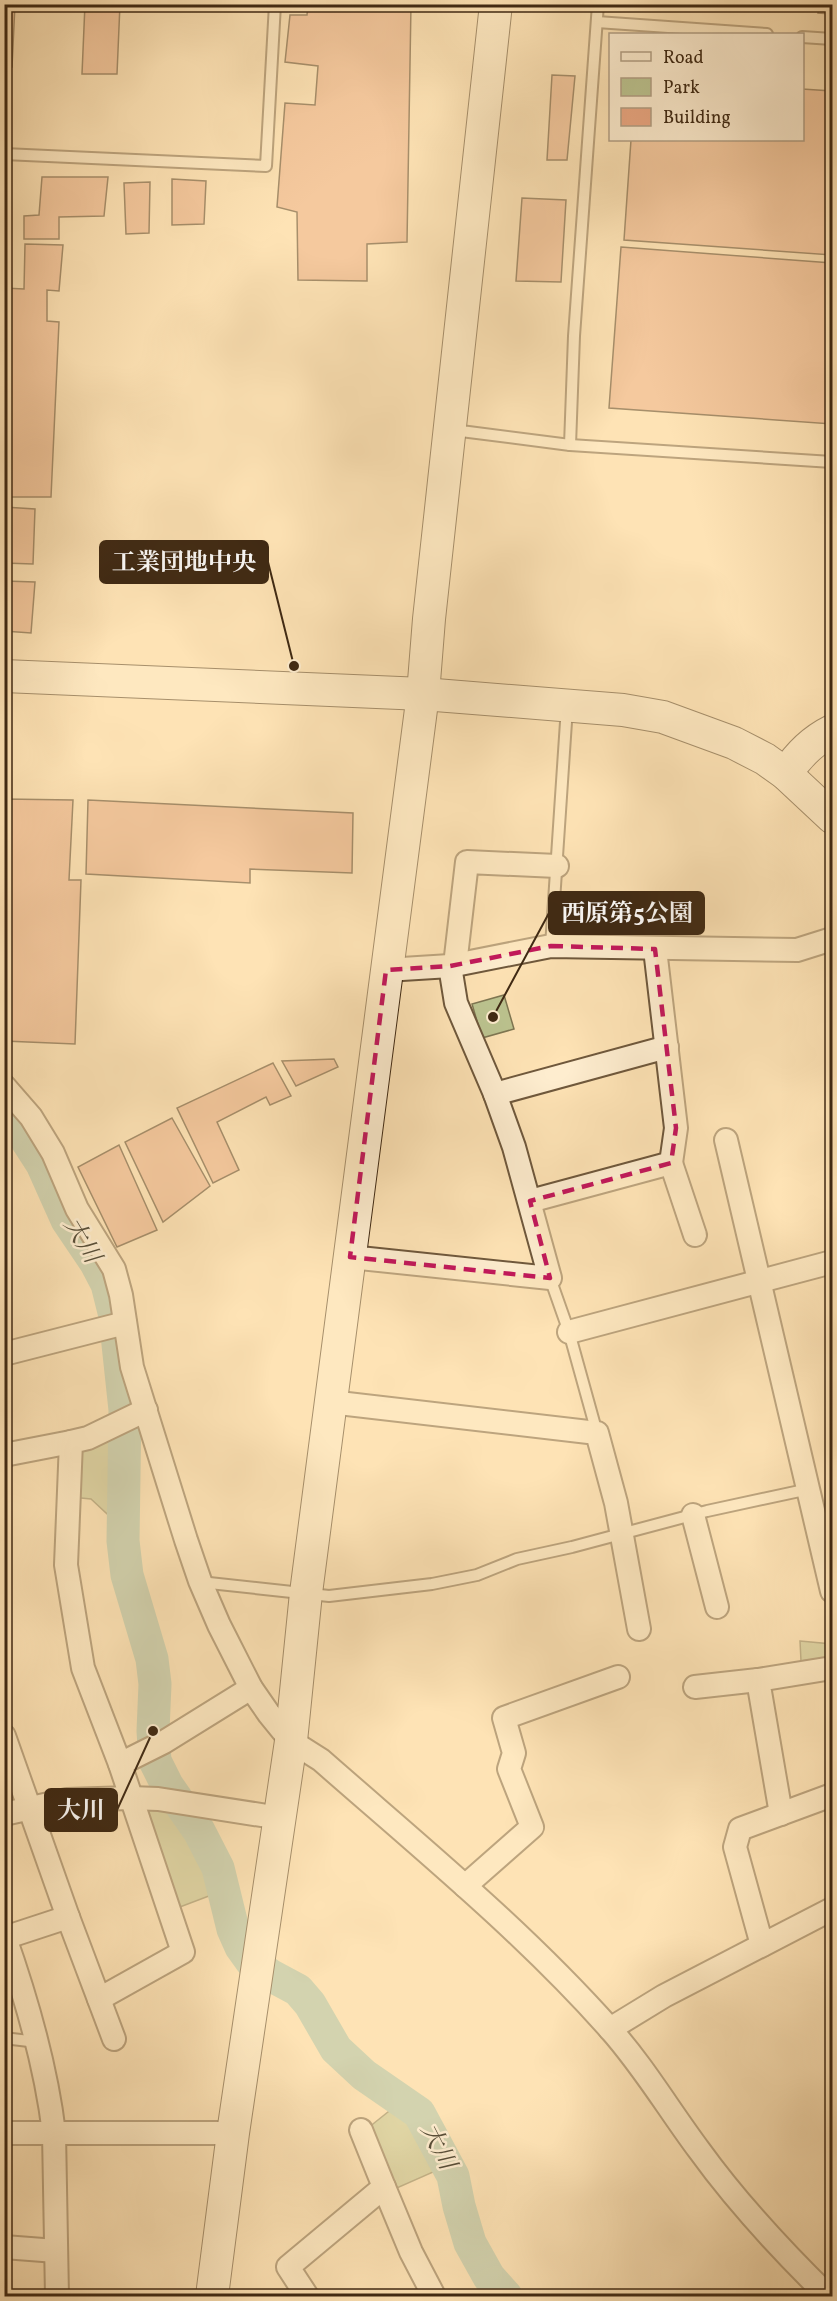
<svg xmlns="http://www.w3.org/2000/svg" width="837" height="2301" font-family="Vollkorn,'Noto Serif JP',serif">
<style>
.green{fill:#bcc490;stroke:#7e7652;stroke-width:1.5}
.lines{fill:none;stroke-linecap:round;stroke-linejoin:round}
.river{stroke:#a1bfa8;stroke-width:33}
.building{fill:#eca883;stroke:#3f2913;stroke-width:1.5}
.lane-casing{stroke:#6f583c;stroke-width:14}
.street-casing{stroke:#6f583c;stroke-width:26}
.secondary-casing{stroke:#3f2913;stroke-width:34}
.lane{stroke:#feedcf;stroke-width:10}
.street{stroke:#feedcf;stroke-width:22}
.secondary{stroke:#feedcf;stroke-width:32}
.marked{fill:none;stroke:#c2185b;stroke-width:4.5;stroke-dasharray:12 8;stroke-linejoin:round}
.labels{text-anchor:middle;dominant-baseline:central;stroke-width:5;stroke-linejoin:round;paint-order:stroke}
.water-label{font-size:24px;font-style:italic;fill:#584e38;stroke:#feedcf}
.leader{fill:none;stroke:#3f2913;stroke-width:2}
.callout-dot{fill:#3f2913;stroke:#feedcf;stroke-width:2}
.callout{fill:#3f2913;stroke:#3f2913;stroke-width:2}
.callout-label{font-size:24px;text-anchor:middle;font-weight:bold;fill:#fff}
</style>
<rect width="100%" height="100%" fill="#fee3b5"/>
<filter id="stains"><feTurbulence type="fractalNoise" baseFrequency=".00333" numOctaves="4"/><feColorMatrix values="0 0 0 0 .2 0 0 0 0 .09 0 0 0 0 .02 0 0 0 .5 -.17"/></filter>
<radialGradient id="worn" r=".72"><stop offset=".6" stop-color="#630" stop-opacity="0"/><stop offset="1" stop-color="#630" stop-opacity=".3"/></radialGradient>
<g class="green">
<polygon points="504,995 514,1029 482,1038 472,1004"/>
<polygon points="121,1425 120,1526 91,1499 71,1497 74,1444"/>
<polygon points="800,1641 832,1644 832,1657 801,1661"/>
<polygon points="150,1807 180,1809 215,1869 222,1891 172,1910 142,1821"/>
<polygon points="398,2104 411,2117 440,2169 390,2191 368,2128"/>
</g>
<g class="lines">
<polyline class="river" points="4,1115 22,1133 42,1164 67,1220 96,1263 107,1284 115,1316 125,1410 123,1541 127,1575 152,1659 155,1684 153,1731 155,1761 167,1785 199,1831 218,1868 233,1929 241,1947 251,1961 270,1975 298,1990 310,2004 336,2049 364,2075 419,2113 453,2176 459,2206 470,2243 489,2277 506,2296"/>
</g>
<g class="building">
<polygon points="4,4 15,4 12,67 4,66"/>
<polygon points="85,4 120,4 117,74 82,74"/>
<polygon points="308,4 411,4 407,242 367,244 367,281 298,280 297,212 277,207 285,103 315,105 318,66 285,62 290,15 307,15"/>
<polygon points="766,4 807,4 807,10 766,8"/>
<polygon points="819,4 832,4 832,14 818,13"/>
<polygon points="552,75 575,76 567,160 547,160"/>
<polygon points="802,89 832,91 832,255 624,240 631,140 802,140"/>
<polygon points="4,171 8,171 6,213 4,213"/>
<polygon points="42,177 108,177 104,216 59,217 59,239 24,239 24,216 39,215"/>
<polygon points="172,179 206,181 204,224 172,225"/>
<polygon points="150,182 149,233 126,234 124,183"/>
<polygon points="522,198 566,200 561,282 516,281"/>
<polygon points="25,244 63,245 59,291 47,290 47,321 59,322 51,497 4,497 4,288 24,289"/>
<polygon points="621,247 832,263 832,424 609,408"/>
<polygon points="4,507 35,509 33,564 4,563"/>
<polygon points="4,581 35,582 31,633 4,631"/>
<polygon points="4,799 73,800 69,880 81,880 75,1044 4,1041"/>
<polygon points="88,800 353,813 352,873 250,869 250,883 86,874"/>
<polygon points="334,1059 338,1067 296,1086 282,1061"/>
<polygon points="273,1063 291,1096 270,1105 266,1097 217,1122 239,1170 213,1183 177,1108"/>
<polygon points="172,1118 210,1186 163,1222 125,1142"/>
<polygon points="119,1145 157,1230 117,1247 78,1167"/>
</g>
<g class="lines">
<defs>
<g id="lane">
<polyline points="597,22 767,34"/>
<polyline points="802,37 832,39"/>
<polyline points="4,154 266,166 275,4"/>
<polyline points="453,430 570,445 832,462"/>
<polyline points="570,445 574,336 598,4"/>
<polyline points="551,946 567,707"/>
<polyline points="550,1278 569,1332 597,1433"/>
<polyline points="200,1582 329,1596 432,1584 477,1575 517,1559 572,1547 707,1511 809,1489"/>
<polyline points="4,2038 37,2042"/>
</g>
<g id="street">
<polyline points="455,965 467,862 557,866"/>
<polyline points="386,970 450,966 551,946 797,950 832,939"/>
<path d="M 4,1086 L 31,1117 L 53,1153 L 77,1209 L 114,1269 L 121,1295 L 132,1367 L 186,1540 L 200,1581 L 219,1625 L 251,1688 L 269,1714 L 291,1741 L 321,1760 C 420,1847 523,1931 610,2029 C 644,2067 669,2110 699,2150 C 738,2204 781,2250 828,2296"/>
<polyline points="495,1094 667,1047"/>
<polyline points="726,1140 832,1591"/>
<polyline points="671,1163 695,1235"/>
<polyline points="530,1201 671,1163 676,1128 655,949"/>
<polyline points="350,1257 550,1278 514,1147 495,1094 456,1003 450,966"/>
<polyline points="569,1332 832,1262"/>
<polyline points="4,1354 125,1323"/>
<polyline points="330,1402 597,1433 616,1503 639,1629"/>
<polyline points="4,1455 71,1442"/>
<polyline points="693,1515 717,1607"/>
<polyline points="695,1687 758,1680"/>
<polyline points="4,1736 68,1917 114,2039"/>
<polyline points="120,1764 164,1742 251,1688"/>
<polyline points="4,1814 67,1800 130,1798 158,1799 280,1818"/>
<polyline points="781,1814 758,1680 832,1668"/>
<polyline points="465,1886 532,1827 509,1769 514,1753 504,1718 618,1677"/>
<path d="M 4,1935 C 27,2000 46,2065 54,2133 L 233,2133"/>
<polyline points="4,1938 68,1917"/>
<polyline points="762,1945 735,1847 740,1829 832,1795"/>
<polyline points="99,1999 183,1952 120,1764 83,1668 66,1565 71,1442 88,1438 146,1410"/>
<polyline points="610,2029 664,1996 832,1909"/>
<polyline points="361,2130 384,2187"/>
<polyline points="4,2133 54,2133 57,2296"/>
<polyline points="4,2247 56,2251"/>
<polyline points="307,2296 288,2267 384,2187 411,2252 434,2296"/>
</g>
<g id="secondary">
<polyline points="4,676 423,694 623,710 663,717 734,743 765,759 786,774 832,817"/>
<path d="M 786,774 C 798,755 812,741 832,731"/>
<polyline points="212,2296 233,2133 291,1741 306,1593 423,694 429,619 496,4"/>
</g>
</defs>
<use href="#lane" class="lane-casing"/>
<use href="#street" class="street-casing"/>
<use href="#secondary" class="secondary-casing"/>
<use href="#lane" class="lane"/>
<use href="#street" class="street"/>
<use href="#secondary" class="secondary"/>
</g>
<path d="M0 0H837V2301H0ZM 551,946 L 655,949 L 676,1128 L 671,1163 L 530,1201 L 550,1278 L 350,1257 L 386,970 L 450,966 Z" fill="#fee3b5" fill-opacity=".55" fill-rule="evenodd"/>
<path class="marked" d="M 551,946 L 655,949 L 676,1128 L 671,1163 L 530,1201 L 550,1278 L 350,1257 L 386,970 L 450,966 Z"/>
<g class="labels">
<g class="water-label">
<text transform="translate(81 1241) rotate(59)">大川</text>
<text transform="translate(437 2147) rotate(63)">大川</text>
</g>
</g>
<path class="leader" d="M294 666L268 562M493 1017L549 913M153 1731L117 1810"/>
<g class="callout-dot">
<circle cx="294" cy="666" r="6"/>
<circle cx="493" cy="1017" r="6"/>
<circle cx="153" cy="1731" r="6"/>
</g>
<g class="callout">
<rect x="100" y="541" width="168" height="42" rx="6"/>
<rect x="549" y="892" width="155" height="42" rx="6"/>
<rect x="45" y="1789" width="72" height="42" rx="6"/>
</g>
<g class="callout-label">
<text x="184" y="570">工業団地中央</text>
<text x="627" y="921">西原第5公園</text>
<text x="81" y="1818">大川</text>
</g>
<rect width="837" height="2301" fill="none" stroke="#fee3b5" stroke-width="24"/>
<rect x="6" y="6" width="825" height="2289" fill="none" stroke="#3f2913" stroke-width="3"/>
<rect x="12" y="12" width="813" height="2277" fill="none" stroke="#3f2913" stroke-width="1.5"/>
<rect x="609" y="33" width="195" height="108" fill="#feedcf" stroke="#b29f84" stroke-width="1.5"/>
<rect x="621" y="52" width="30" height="9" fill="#feedcf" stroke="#b29f84" stroke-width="1.5"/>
<text x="663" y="63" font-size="18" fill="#3f2913">Road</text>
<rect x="621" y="78" width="30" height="18" fill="#bcc490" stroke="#b29f84" stroke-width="1.5"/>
<text x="663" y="93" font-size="18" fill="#3f2913">Park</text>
<rect x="621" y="108" width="30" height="18" fill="#eca883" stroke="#b29f84" stroke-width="1.5"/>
<text x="663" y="123" font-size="18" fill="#3f2913">Building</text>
<rect width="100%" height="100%" filter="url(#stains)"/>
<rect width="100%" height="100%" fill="url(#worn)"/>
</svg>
